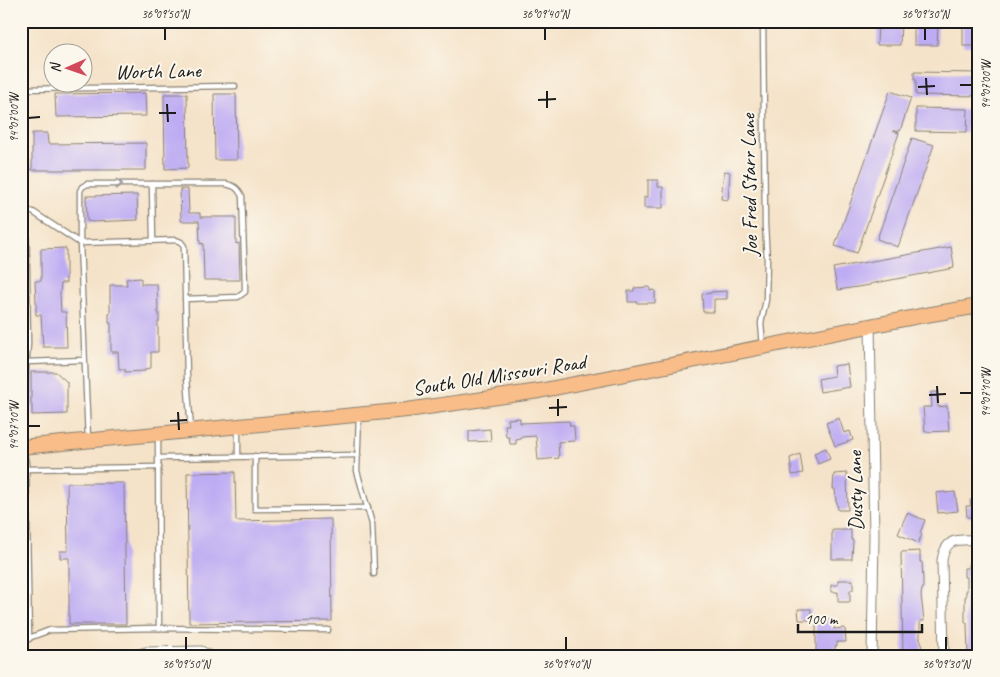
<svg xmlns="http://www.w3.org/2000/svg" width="1000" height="677" font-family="Caveat,sans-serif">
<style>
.building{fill:#bdacf3}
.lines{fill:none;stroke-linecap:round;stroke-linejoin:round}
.service-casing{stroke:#888072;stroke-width:7}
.minor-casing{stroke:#888072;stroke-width:11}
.primary-casing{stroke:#888072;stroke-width:16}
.service{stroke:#fff;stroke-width:4.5}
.minor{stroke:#fff;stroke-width:9}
.primary{stroke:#f8bd88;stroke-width:14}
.oneway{stroke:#999}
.ticks{fill:none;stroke:#1c1c1c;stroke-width:2}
.labels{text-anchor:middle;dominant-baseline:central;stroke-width:4;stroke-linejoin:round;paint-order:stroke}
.street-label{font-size:21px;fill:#1c1c1c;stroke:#fbf7ec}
.neatline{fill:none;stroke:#1c1c1c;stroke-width:2}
.ticks-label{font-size:12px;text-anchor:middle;fill:#1c1c1c}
</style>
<rect width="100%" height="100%" fill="#fbf7ec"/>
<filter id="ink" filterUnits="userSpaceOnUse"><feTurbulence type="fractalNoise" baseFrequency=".02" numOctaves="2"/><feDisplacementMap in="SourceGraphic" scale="10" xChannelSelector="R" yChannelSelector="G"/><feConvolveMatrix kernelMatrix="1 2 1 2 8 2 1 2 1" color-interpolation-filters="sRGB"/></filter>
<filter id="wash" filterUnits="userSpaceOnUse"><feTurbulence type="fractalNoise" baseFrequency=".0096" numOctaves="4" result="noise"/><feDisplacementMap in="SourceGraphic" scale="20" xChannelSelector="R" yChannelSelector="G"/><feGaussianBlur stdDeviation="1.12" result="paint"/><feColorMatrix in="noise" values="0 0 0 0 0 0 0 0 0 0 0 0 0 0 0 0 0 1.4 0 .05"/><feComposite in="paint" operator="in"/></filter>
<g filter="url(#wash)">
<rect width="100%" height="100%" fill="#f5e3c9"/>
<g id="blocks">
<g class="building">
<polygon points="878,21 901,21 900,45 877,45"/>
<polygon points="914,21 938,21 937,45 914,45"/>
<rect x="963" y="21" width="16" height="25"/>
<polygon points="914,72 979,73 979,96 916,95 916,80 914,79"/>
<polygon points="890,91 911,98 900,131 893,131 899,133 857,253 835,246"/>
<polygon points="145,93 146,116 56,117 55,94"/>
<polygon points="164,94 187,94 188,168 165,169"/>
<polygon points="214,94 236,94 237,160 215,160"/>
<polygon points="916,108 968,109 967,132 916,131"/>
<polygon points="32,133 47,133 48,144 146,143 146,170 32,170"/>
<polygon points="912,138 934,145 898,247 877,239"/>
<polygon points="724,171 730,172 728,200 721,199"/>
<polygon points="648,180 658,180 658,187 663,187 663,208 644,208 644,197 648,197"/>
<polygon points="180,189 188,189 189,213 200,213 200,217 236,217 236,244 239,243 240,280 204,280 203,243 200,244 199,221 181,221"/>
<polygon points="137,195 138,220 92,222 87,221 86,196"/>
<polygon points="951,247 954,265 953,265 954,268 870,284 870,285 838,290 838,288 837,288 833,268"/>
<polygon points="66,248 66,283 61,283 60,294 61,312 66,312 67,347 43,347 41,315 36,315 36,302 35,281 41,281 41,249"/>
<polygon points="141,278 141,284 157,284 158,313 159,313 159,322 158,322 158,352 151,352 151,368 145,369 145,371 125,372 125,369 119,369 118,352 111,352 111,323 109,323 109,314 110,314 110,285 127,285 126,279"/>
<polygon points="650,287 650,291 655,290 655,303 637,303 637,302 628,302 628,291 634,291 634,288"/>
<polygon points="727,291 727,299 714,299 714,312 703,312 702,294 711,293 711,292"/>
<polygon points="847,364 850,387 820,392 818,379 834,376 833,366"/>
<polygon points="31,372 56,372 67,382 67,414 32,415 32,405 31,405"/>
<polygon points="931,392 937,392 938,407 947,406 949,431 925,432 923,407 932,407"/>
<polygon points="520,418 520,423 569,421 570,426 574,426 575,441 558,442 559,458 538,460 536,436 521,437 521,439 516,440 516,444 510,444 509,437 506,437 505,425 509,425 508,419"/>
<polygon points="839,418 844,433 850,431 853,440 835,446 826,423"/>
<polygon points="490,429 491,441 469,442 469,431"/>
<polygon points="826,448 830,459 818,464 814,453"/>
<polygon points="800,454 803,473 792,475 790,458"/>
<polygon points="235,472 236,521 331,519 332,621 189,623 187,473"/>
<polygon points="847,473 848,510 838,510 837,502 836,502 835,489 833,489 834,474"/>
<polygon points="67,483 124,483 126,624 69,624 69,558 60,558 60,551 68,551"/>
<polygon points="945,492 945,493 955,492 958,511 938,513 936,493"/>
<polygon points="979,499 979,517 967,517 966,506 971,506 970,500"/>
<polygon points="907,513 925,520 920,533 922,534 918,543 898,534"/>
<polygon points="832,530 851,530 851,540 853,540 852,559 832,559"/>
<polygon points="920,551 920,562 922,562 923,580 923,589 922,589 921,595 924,621 920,621 920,640 921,640 922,656 903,656 901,552"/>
<polygon points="971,560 979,560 979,656 968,656 967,623 965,623 965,597 966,597 966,591 967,591 967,577 964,577 964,568 968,568 968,564"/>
<polygon points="838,580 853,580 853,590 850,590 850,602 838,602 838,592 831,592 831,585 838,585"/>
<polygon points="798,609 811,609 811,620 799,620"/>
<polygon points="816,619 833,619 834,629 845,628 846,642 837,642 837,646 835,646 835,654 816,655"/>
</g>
</g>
</g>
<g filter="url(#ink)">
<use href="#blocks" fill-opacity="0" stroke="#888072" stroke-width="1"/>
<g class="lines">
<defs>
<g id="service">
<polyline points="21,89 235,86"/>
<polyline points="152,184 153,240"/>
<path d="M 185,299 L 238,297 L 245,292 L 245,285 L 242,196 C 238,188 235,186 226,184 L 87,184 L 82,187 L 80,191 L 80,243 L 176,240 L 181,242 L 184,246 L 187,377 L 191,430"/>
<polyline points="763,346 761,323 766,300 767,260 765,225 763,21"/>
<polyline points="27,362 84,360"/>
<polyline points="21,397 24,394 28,344 26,210 33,212 80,243 88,439"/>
<polyline points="359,416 357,471 372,524 374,574"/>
<polyline points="238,428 238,456"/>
<polyline points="158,435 159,628"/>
<polyline points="23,448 26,463 29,639"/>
<polyline points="255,456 255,509 368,508"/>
<polyline points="159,458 358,455"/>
<polyline points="26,469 159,467"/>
<polyline points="21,641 50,630 159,628 328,630"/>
</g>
<g id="minor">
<polyline points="870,326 874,535 872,656"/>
<polyline points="137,656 139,654 146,652 201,651 210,656"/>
<path d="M 944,656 L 942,560 C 946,536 959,540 979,540"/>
</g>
<polyline id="primary" points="21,447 407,410 539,391 920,316 979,306"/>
</defs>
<use href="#service" class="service-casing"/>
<use href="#minor" class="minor-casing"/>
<use href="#primary" class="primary-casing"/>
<use href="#service" class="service"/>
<use href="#minor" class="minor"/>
<use href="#primary" class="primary"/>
</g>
<defs><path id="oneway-chevron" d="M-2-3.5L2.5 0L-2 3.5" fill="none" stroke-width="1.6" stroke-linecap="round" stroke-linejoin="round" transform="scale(1.25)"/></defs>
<use class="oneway" href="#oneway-chevron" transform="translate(119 184)"/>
</g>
<path class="ticks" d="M 165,28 L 165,40M 545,28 L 545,40M 925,28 L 925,40M 926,78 L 927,95M 960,85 L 972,85M 918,87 L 935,86M 547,91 L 547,108M 538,100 L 556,99M 167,104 L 168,122M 159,113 L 176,113M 28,118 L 40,117M 937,386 L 938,403M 960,393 L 972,393M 929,395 L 946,394M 558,399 L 558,416M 549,408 L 567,407M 178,412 L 179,430M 170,421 L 187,420M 28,426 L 40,426M 186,637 L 186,650M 566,637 L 566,650M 946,637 L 946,650"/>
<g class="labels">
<g class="street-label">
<text transform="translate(158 71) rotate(-1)">Worth Lane</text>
<text transform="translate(749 185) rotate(-91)">Joe Fred Starr Lane</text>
<text transform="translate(499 375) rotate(-9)">South Old Missouri Road</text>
<text transform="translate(855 491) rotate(-91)">Dusty Lane</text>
</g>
</g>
<rect width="1000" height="677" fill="none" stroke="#fbf7ec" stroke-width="55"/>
<g transform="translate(68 68) rotate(268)"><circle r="24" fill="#fbf7ec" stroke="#a29f99"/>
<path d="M0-4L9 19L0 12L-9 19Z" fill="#d1495b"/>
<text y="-8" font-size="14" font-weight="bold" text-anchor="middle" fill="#1c1c1c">N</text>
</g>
<path d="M798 624v8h124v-8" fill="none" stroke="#1c1c1c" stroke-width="2.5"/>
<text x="805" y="624" font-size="15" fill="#1c1c1c" stroke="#fbf7ec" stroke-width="4" paint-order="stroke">100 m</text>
<rect x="28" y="28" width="944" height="622" class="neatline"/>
<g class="ticks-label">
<text x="165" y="18">36°09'50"N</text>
<text x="545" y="18">36°09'40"N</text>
<text x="925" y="18">36°09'30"N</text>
<text transform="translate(986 85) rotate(-90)" y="4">94°07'00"W</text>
<text transform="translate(14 118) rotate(-90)" y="4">94°07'00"W</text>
<text transform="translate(986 393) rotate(-90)" y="4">94°07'10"W</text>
<text transform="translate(14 426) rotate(-90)" y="4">94°07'10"W</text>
<text x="186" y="668">36°09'50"N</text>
<text x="566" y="668">36°09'40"N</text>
<text x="946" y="668">36°09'30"N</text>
</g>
</svg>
